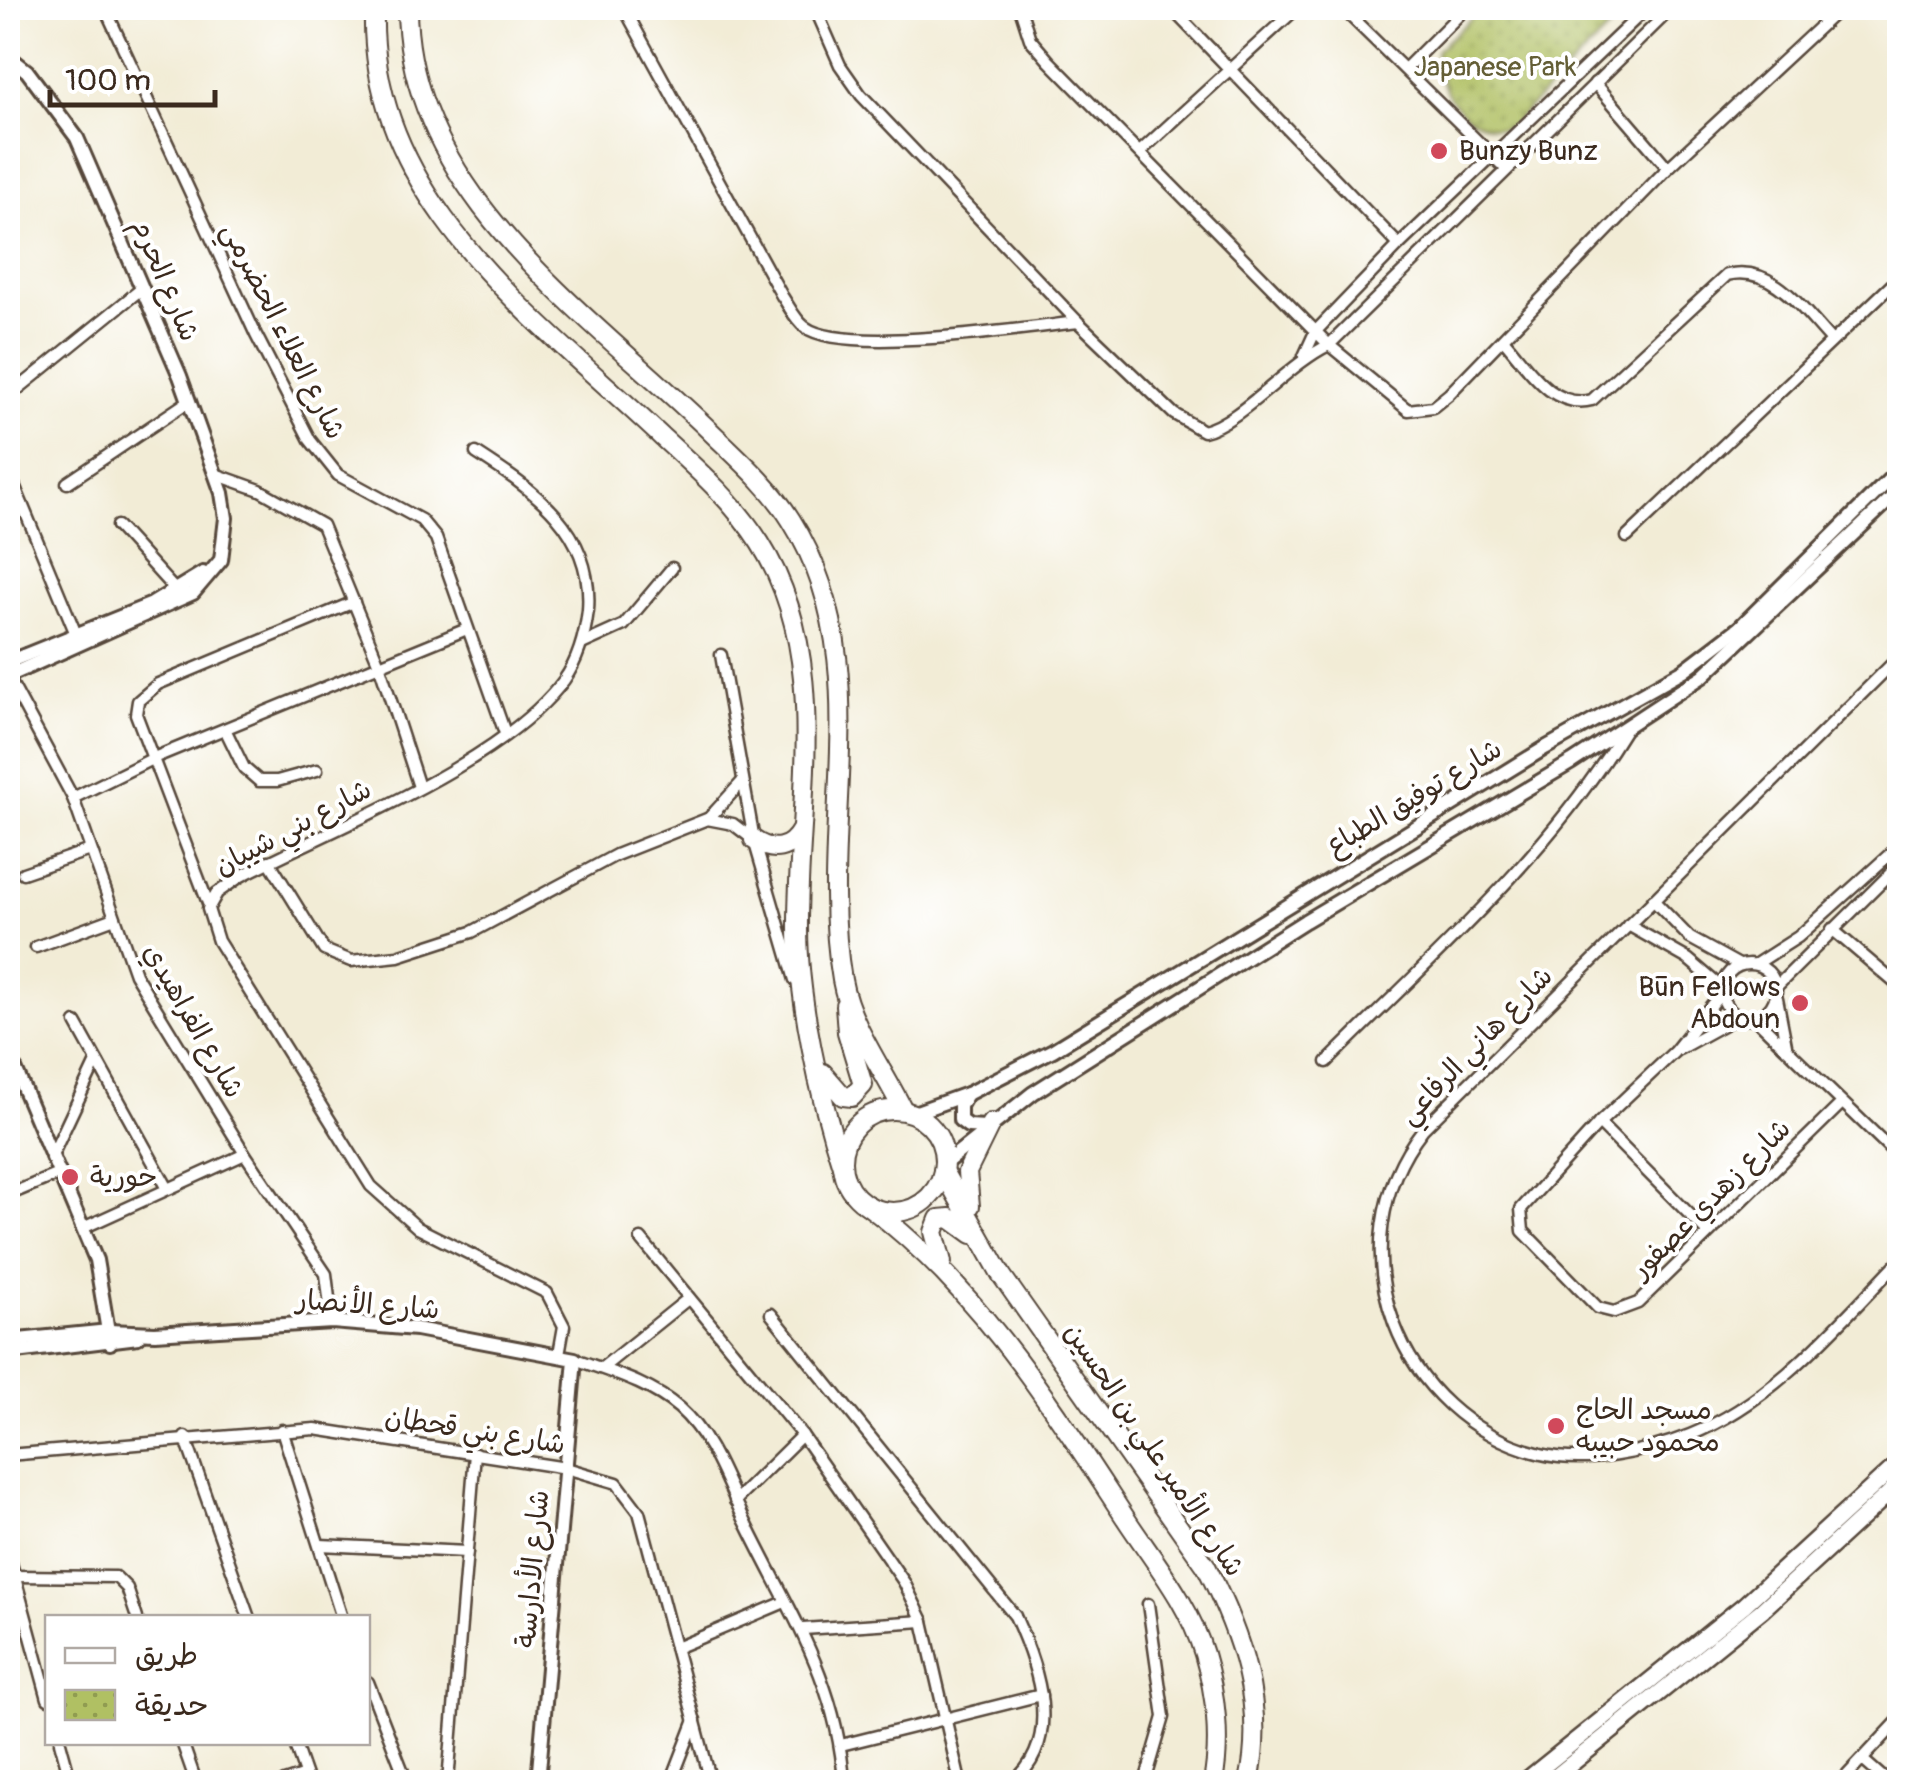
<svg xmlns="http://www.w3.org/2000/svg" width="1907" height="1790" font-family="Pangolin,'Playpen Sans Arabic',sans-serif">
<style>
.park{fill:url(#park-dots);stroke:#767540;stroke-width:2.5}
.lines{fill:none;stroke-linecap:round;stroke-linejoin:round}
.minor-casing{stroke:#56473a;stroke-width:15}
.tertiary-casing{stroke:#56473a;stroke-width:18}
.secondary-casing{stroke:#56473a;stroke-width:20}
.primary-casing{stroke:#56473a;stroke-width:22}
.minor{stroke:#fff;stroke-width:10}
.tertiary{stroke:#fff;stroke-width:12}
.secondary{stroke:#fff;stroke-width:15}
.primary{stroke:#fff;stroke-width:18}
.poi-dot{fill:#d1495b;stroke:#fff;stroke-width:4}
.labels{text-anchor:middle;dominant-baseline:central;stroke-width:8;stroke-linejoin:round;paint-order:stroke}
.park-label{font-size:28px;fill:#645e36;stroke:#fff}
.poi-label{font-size:28px;fill:#3b2a1e;stroke:#fff;text-anchor:start}
.street-label{font-size:28px;fill:#3b2a1e;stroke:#fff}
</style>
<defs>
<pattern id="park-dots" width="8" height="8" patternUnits="userSpaceOnUse" patternTransform="scale(2.5)"><rect width="8" height="8" fill="#b0c063"/><path d="M2 2h.1M6 6h.1" fill="none" stroke="#909c51" stroke-width="1.8" stroke-linecap="round"/></pattern>
</defs>
<rect width="100%" height="100%" fill="#fff"/>
<filter id="ink" filterUnits="userSpaceOnUse"><feTurbulence type="fractalNoise" baseFrequency=".01" numOctaves="2"/><feDisplacementMap in="SourceGraphic" scale="20" xChannelSelector="R" yChannelSelector="G"/><feConvolveMatrix kernelMatrix="1 2 1 2 8 2 1 2 1" color-interpolation-filters="sRGB"/></filter>
<filter id="wash" filterUnits="userSpaceOnUse"><feTurbulence type="fractalNoise" baseFrequency=".0048" numOctaves="4" result="noise"/><feDisplacementMap in="SourceGraphic" scale="40" xChannelSelector="R" yChannelSelector="G"/><feGaussianBlur stdDeviation="2.25" result="paint"/><feColorMatrix in="noise" values="0 0 0 0 0 0 0 0 0 0 0 0 0 0 0 0 0 1.4 0 .05"/><feComposite in="paint" operator="in"/></filter>
<g filter="url(#wash)">
<rect width="100%" height="100%" fill="#f2ecd6"/>
<path class="park" d="M 1482,8 L 1630,8 L 1508,129 C 1463,128 1438,93 1436,51 Z"/>
</g>
<g filter="url(#ink)">
<g class="lines">
<defs>
<g id="minor">
<polyline points="105,8 256,335 310,440 338,475 421,520 436,538 505,733"/>
<path d="M 624,8 L 782,296 C 789,306 795,320 805,327 C 844,356 1027,328 1078,322"/>
<path d="M 815,8 L 840,65 L 861,95 L 1078,322 L 1174,414 L 1203,431 C 1240,423 1288,364 1329,345 L 1672,8"/>
<polyline points="1020,8 1030,39 1049,61 1329,345 1408,410 1433,407 1449,394 1668,168 1840,8"/>
<polyline points="1171,8 1399,245"/>
<polyline points="1342,8 1506,169"/>
<polyline points="1405,69 1466,8"/>
<polyline points="1595,83 1668,168"/>
<polyline points="1142,150 1297,8"/>
<polyline points="8,204 13,211 8,230"/>
<path d="M 1504,340 C 1527,366 1552,410 1592,400 L 1727,275 C 1773,264 1802,309 1831,340"/>
<polyline points="1304,356 1315,332 1399,245 1647,8"/>
<polyline points="8,397 140,290"/>
<path d="M 476,453 C 535,491 594,531 588,610 C 585,636 579,659 564,680 C 502,764 335,827 241,876 L 217,893 L 208,909 L 218,941 L 371,1186 L 418,1228 L 547,1293 L 564,1326 L 559,1354"/>
<polyline points="8,470 78,639"/>
<polyline points="215,474 260,490 322,525 379,664 419,787"/>
<polyline points="67,483 189,401"/>
<polyline points="117,526 177,592"/>
<polyline points="1627,537 1900,277"/>
<polyline points="582,644 624,625 672,568"/>
<polyline points="721,655 754,840 795,980"/>
<path d="M 1900,656 L 1423,1129 C 1331,1247 1398,1419 1541,1454 C 1587,1465 1647,1452 1690,1435 C 1775,1401 1838,1324 1900,1260"/>
<polyline points="8,677 73,798 135,974 245,1154 326,1274 332,1322"/>
<polyline points="225,729 244,768 259,781 277,781 317,770"/>
<polyline points="73,798 156,757 467,629"/>
<polyline points="708,819 742,782"/>
<polyline points="269,861 324,950 351,961 398,956 472,932 616,855 707,819 733,824 754,840"/>
<polyline points="23,873 90,850"/>
<polyline points="1653,900 1690,938 1739,965"/>
<polyline points="208,903 136,714 138,701 158,684 354,602"/>
<polyline points="1628,925 1688,959 1722,988"/>
<polyline points="1832,929 1900,987"/>
<polyline points="36,947 112,919"/>
<circle cx="1749" cy="991" r="27"/>
<polyline points="1756,964 1798,937 1900,845"/>
<polyline points="1776,987 1900,864"/>
<polyline points="1722,992 1674,1052 1599,1123 1521,1209 1523,1231 1598,1308 1614,1312 1638,1303 1841,1104"/>
<polyline points="1777,998 1786,1045"/>
<polyline points="1754,1017 1900,1158"/>
<polyline points="76,1023 167,1187"/>
<polyline points="1679,1049 1739,1016"/>
<path d="M 1327,1062 C 1432,957 1547,857 1625,729"/>
<polyline points="1599,1123 1707,1232"/>
<polyline points="51,1158 96,1062"/>
<polyline points="8,1195 58,1174"/>
<polyline points="83,1228 245,1154"/>
<polyline points="641,1239 802,1435 904,1582 923,1621 960,1782"/>
<path d="M 771,1314 L 1015,1616 C 1038,1667 1064,1740 1013,1782"/>
<path d="M 575,1359 C 610,1372 650,1383 679,1408 C 714,1439 727,1486 748,1527 C 791,1615 837,1681 844,1782"/>
<polyline points="602,1368 689,1298"/>
<polyline points="282,1430 342,1618"/>
<polyline points="185,1437 249,1618"/>
<polyline points="8,1455 315,1429 566,1468 617,1483 639,1512 711,1782"/>
<polyline points="735,1501 802,1435"/>
<polyline points="320,1545 467,1552"/>
<polyline points="8,1552 48,1699"/>
<polyline points="13,1576 116,1577 127,1588 137,1618"/>
<polyline points="803,1629 923,1621"/>
<polyline points="678,1647 785,1602"/>
<polyline points="368,1682 407,1782"/>
<polyline points="60,1742 71,1782"/>
<polyline points="182,1742 196,1782"/>
<polyline points="294,1742 308,1782"/>
<polyline points="841,1745 1041,1695"/>
<polyline points="1864,1761 1888,1782"/>
<polyline points="284,1782 305,1775"/>
<polyline points="448,1782 475,1453"/>
<polyline points="671,1782 695,1720"/>
<polyline points="1145,1782 1164,1717 1148,1604"/>
<polyline points="1841,1782 1900,1719"/>
</g>
<g id="tertiary">
<polyline points="8,56 27,71 77,138 180,376 222,493 226,518 221,560 193,593 8,676"/>
<polyline points="8,662 152,604 203,573"/>
<polyline points="8,1052 96,1260 110,1343"/>
<polyline points="967,1094 960,1106 960,1120 968,1126 986,1127"/>
<polyline points="914,1113 967,1094 1053,1050 1545,748 1684,670 1739,628 1900,469"/>
<polyline points="944,1164 1033,1093 1305,921 1572,762 1703,676 1900,490"/>
<polyline points="8,1341 109,1331 155,1333 332,1322 416,1329 575,1359 538,1782"/>
<polyline points="8,1353 138,1337"/>
</g>
<g id="secondary">
<polyline points="1524,1782 1744,1605 1900,1462"/>
<polyline points="1549,1782 1762,1610 1900,1483"/>
</g>
<g id="primary">
<path d="M 374,8 C 368,201 537,318 663,438 C 698,470 734,502 760,543 C 832,657 797,802 798,928 C 798,999 820,1099 842,1166"/>
<path d="M 407,8 C 408,193 589,314 710,431 C 739,459 770,486 791,520 C 881,663 815,826 842,980 C 850,1025 883,1069 903,1110"/>
<path d="M 754,840 C 772,853 790,850 801,830"/>
<polyline points="823,1073 843,1096 852,1097 863,1085 847,1032 845,1005"/>
<circle cx="893" cy="1161" r="51"/>
<path d="M 943,1171 L 1002,1276 L 1206,1566 C 1241,1635 1266,1704 1249,1782"/>
<path d="M 867,1205 C 978,1287 1053,1408 1128,1522 C 1156,1564 1189,1604 1204,1654 C 1216,1694 1221,1741 1213,1782"/>
<polyline points="970,1206 967,1172 991,1123"/>
<polyline points="942,1262 934,1232 939,1219 950,1218 972,1234"/>
</g>
</defs>
<use href="#minor" class="minor-casing"/>
<use href="#tertiary" class="tertiary-casing"/>
<use href="#secondary" class="secondary-casing"/>
<use href="#primary" class="primary-casing"/>
<use href="#minor" class="minor"/>
<use href="#tertiary" class="tertiary"/>
<use href="#secondary" class="secondary"/>
<use href="#primary" class="primary"/>
</g>
</g>
<g class="poi-dot">
<circle cx="1439" cy="151" r="10"/>
<circle cx="1800" cy="1003" r="10"/>
<circle cx="70" cy="1177" r="10"/>
<circle cx="1556" cy="1426" r="10"/>
</g>
<g class="labels">
<g class="park-label">
<text x="1495" y="67">Japanese Park</text>
</g>
<g class="poi-label">
<text x="1459" y="151">Bunzy Bunz</text>
<text x="1780" y="987" text-anchor="end">Būn Fellows<tspan x="1780" dy="32">Abdoun</tspan></text>
<text x="90" y="1177">حورية</text>
<text x="1576" y="1410">مسجد الحاج<tspan x="1576" dy="32">محمود حبيبه</tspan></text>
</g>
<g class="street-label">
<text transform="translate(165 280) rotate(67)">شارع الحرم</text>
<text transform="translate(283 331) rotate(63)">شارع العلاء الحضرمي</text>
<text transform="translate(1414 798) rotate(-31)">شارع توفيق الطباع</text>
<text transform="translate(293 828) rotate(-28)">شارع بني شيبان</text>
<text transform="translate(193 1021) rotate(60)">شارع الفراهيدي</text>
<text transform="translate(1476 1046) rotate(-46)">شارع هاني الرفاعي</text>
<text transform="translate(1711 1199) rotate(-45)">شارع زهدي عصفور</text>
<text transform="translate(368 1305) rotate(4)">شارع الأنصار</text>
<text transform="translate(475 1431) rotate(9)">شارع بني قحطان</text>
<text transform="translate(1154 1450) rotate(56)">شارع الأمير علي بن الحسين</text>
<text transform="translate(533 1569) rotate(-85)">شارع الأدارسة</text>
</g>
</g>
<rect width="1907" height="1790" fill="none" stroke="#fff" stroke-width="40"/>
<rect x="45" y="1615" width="325" height="130" fill="#ffffff" stroke="#b1aaa5" stroke-width="2.5"/>
<rect x="65" y="1648" width="50" height="15" fill="#ffffff" stroke="#b1aaa5" stroke-width="2.5"/>
<text x="135" y="1665" font-size="30" fill="#3b2a1e">طريق</text>
<rect x="65" y="1690" width="50" height="30" fill="url(#park-dots)" stroke="#b1aaa5" stroke-width="2.5"/>
<text x="135" y="1715" font-size="30" fill="#3b2a1e">حديقة</text>
<path d="M50 90v15h165v-15" fill="none" stroke="#3b2a1e" stroke-width="5"/>
<text x="65" y="90" font-size="30" fill="#3b2a1e" stroke="#ffffff" stroke-width="8" paint-order="stroke">100 m</text>
</svg>
